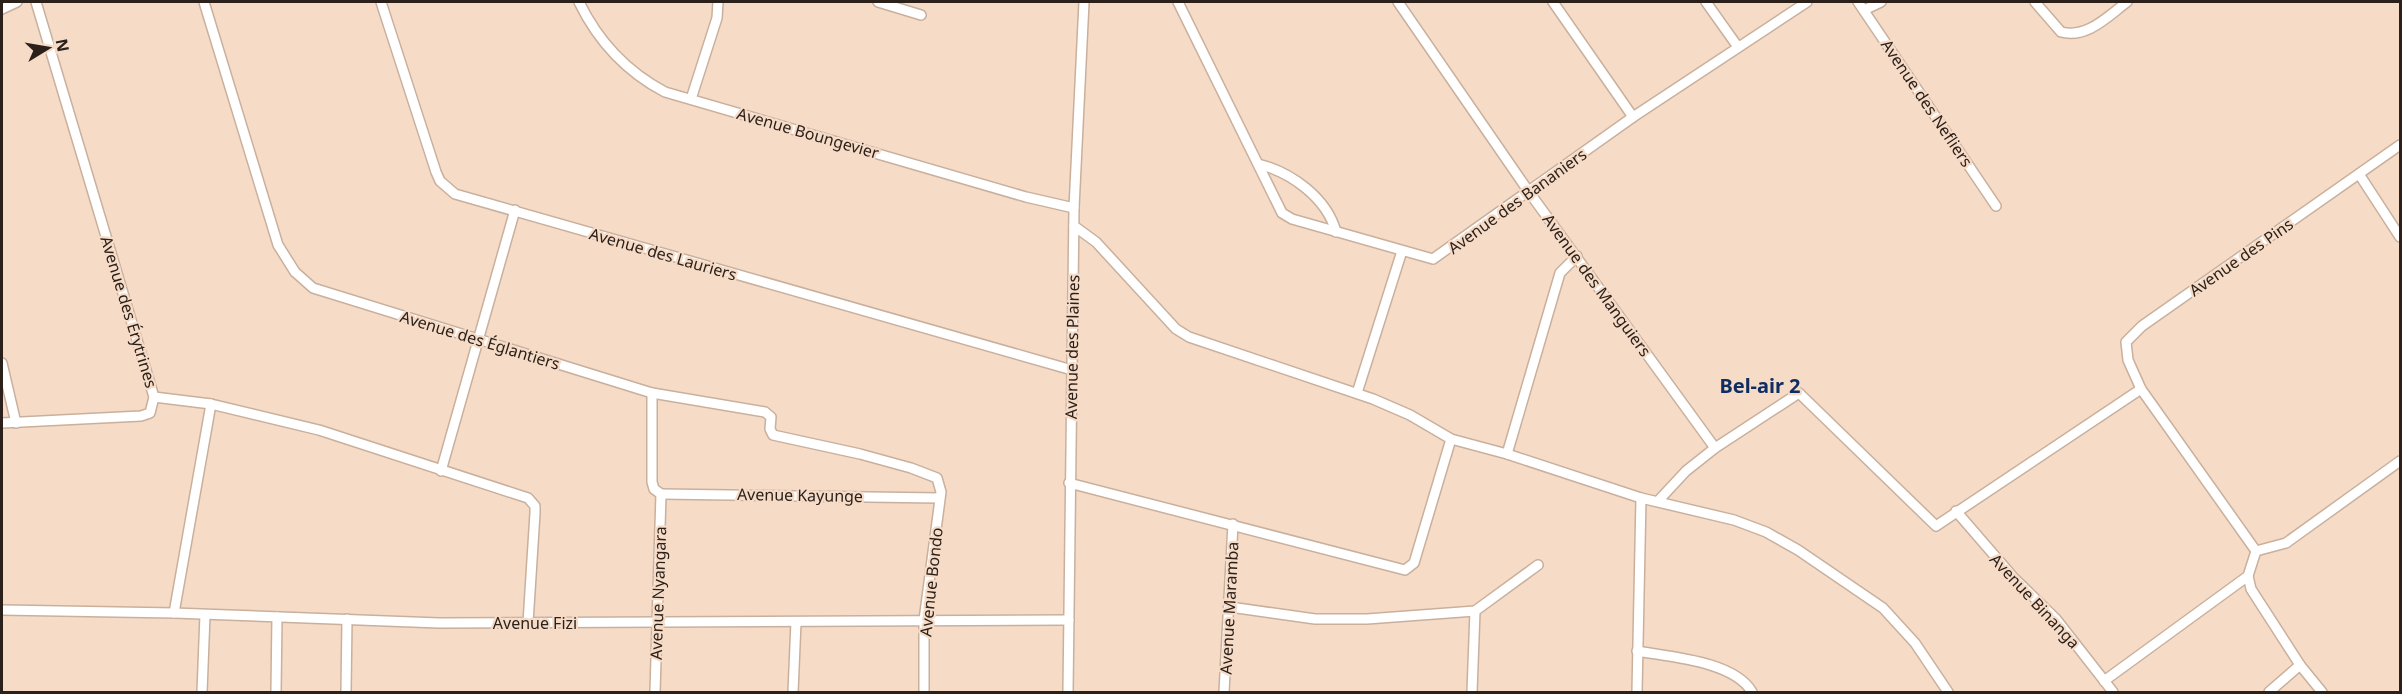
<svg xmlns="http://www.w3.org/2000/svg" width="2402" height="694" font-family="'Noto Sans',sans-serif">
<style>
.lines{fill:none;stroke-linecap:round;stroke-linejoin:round}
.minor-casing{stroke:#c9b09d;stroke-width:12}
.minor{stroke:#fff;stroke-width:9}
.labels{text-anchor:middle;dominant-baseline:central;stroke-width:4.5;stroke-linejoin:round;paint-order:stroke}
.street-label{font-size:16px;fill:#2b211a;stroke:#f6dbc7}
.quarter-label{font-size:20px;font-weight:bold;fill:#102d62;stroke:#f6dbc7}
</style>
<rect width="100%" height="100%" fill="#f6dbc7"/>
<g class="lines">
<defs>
<g id="minor">
<polyline points="204,2 278,245 295,272 313,288 652,393 765,412 771,417 770,429 773,435 860,454 911,468 937,478 941,492 924,620 924,692"/>
<polyline points="381,2 436,172 440,181 455,194 1072,370"/>
<path d="M 579,2 C 598,41 627,72 665,92 L 1026,197 L 1074,208"/>
<polyline points="878,2 921,15"/>
<polyline points="1178,2 1282,213 1292,219 1433,259 1633,117 1807,2"/>
<polyline points="1398,2 1529,192 1715,448"/>
<polyline points="1553,2 1633,117"/>
<polyline points="1706,2 1738,47"/>
<polyline points="1858,2 1996,206"/>
<path d="M 2035,2 L 2061,32 C 2087,39 2108,16 2127,2"/>
<polyline points="2,9 17,2"/>
<polyline points="1864,10 1881,2"/>
<polyline points="691,99 717,18 718,2"/>
<path d="M 1258,164 C 1291,172 1327,198 1336,232"/>
<polyline points="2359,174 2400,237"/>
<polyline points="1074,226 1096,242 1176,329 1189,337 1373,399 1410,415 1451,439 1507,454 1641,498 1734,520 1766,532 1798,550 1883,608 1915,643 1948,692"/>
<polyline points="2,363 16,423"/>
<polyline points="652,393 652,482 654,489 661,494"/>
<polyline points="1357,393 1402,251"/>
<polyline points="154,397 211,404 319,430 528,498 535,506 535,513 528,623"/>
<polyline points="2,423 141,416 150,413 154,397 36,2"/>
<polyline points="1507,454 1560,273 1577,256"/>
<polyline points="441,471 515,210"/>
<polyline points="1069,483 1405,570 1414,563 1451,439"/>
<polyline points="661,494 939,498"/>
<polyline points="1659,500 1686,471 1715,448 1799,393 1936,526 2141,389"/>
<polyline points="1956,511 2013,577 2056,619 2113,692"/>
<polyline points="2256,551 2141,389 2128,360 2126,342 2142,326 2400,145"/>
<polyline points="2256,551 2286,543 2400,461"/>
<polyline points="2256,551 2248,576 2251,589 2300,665 2322,692"/>
<polyline points="1230,607 1315,619 1367,619 1475,611 1538,565"/>
<polyline points="2,610 174,613 439,623 1069,620"/>
<polyline points="174,613 211,404"/>
<path d="M 1637,651 C 1670,657 1734,661 1752,692"/>
<polyline points="2104,681 2248,576"/>
<polyline points="202,692 205,615"/>
<polyline points="276,692 277,617"/>
<polyline points="346,692 347,619"/>
<polyline points="655,692 661,494"/>
<polyline points="793,692 796,622"/>
<polyline points="1068,692 1074,208 1084,2"/>
<polyline points="1224,692 1233,524"/>
<polyline points="1472,692 1475,611"/>
<polyline points="1637,692 1641,498"/>
<polyline points="2269,692 2300,665"/>
</g>
</defs>
<use href="#minor" class="minor-casing"/>
<use href="#minor" class="minor"/>
</g>
<g class="labels">
<g class="street-label">
<text transform="translate(1927 103) rotate(56)">Avenue des Nefliers</text>
<text transform="translate(808 133) rotate(16)">Avenue Boungevier</text>
<text transform="translate(1517 201) rotate(-36)">Avenue des Bananiers</text>
<text transform="translate(663 254) rotate(16)">Avenue des Lauriers</text>
<text transform="translate(2241 257) rotate(-35)">Avenue des Pins</text>
<text transform="translate(1597 285) rotate(54)">Avenue des Manguiers</text>
<text transform="translate(129 312) rotate(73)">Avenue des Érytrines</text>
<text transform="translate(480 340) rotate(17)">Avenue des Églantiers</text>
<text transform="translate(1072 347) rotate(-89)">Avenue des Plaines</text>
<text transform="translate(800 495) rotate(1)">Avenue Kayunge</text>
<text transform="translate(931 582) rotate(-84)">Avenue Bondo</text>
<text transform="translate(658 593) rotate(-88)">Avenue Nyangara</text>
<text transform="translate(2035 601) rotate(47)">Avenue Binanga</text>
<text transform="translate(1229 608) rotate(-87)">Avenue Maramba</text>
<text x="535" y="623">Avenue Fizi</text>
</g>
<g class="quarter-label">
<text x="1760" y="385">Bel-air 2</text>
</g>
</g>
<rect width="2402" height="694" fill="none" stroke="#2b211a" stroke-width="6"/>
<g transform="translate(48 48) rotate(79)" stroke="#f6dbc7" stroke-width="4.5" paint-order="stroke">
<path d="M0-4.5L10 22L0 15L-10 22Z" fill="#2b211a"/>
<text y="-9" font-size="16" font-weight="bold" text-anchor="middle" fill="#2b211a">N</text>
</g>
</svg>
